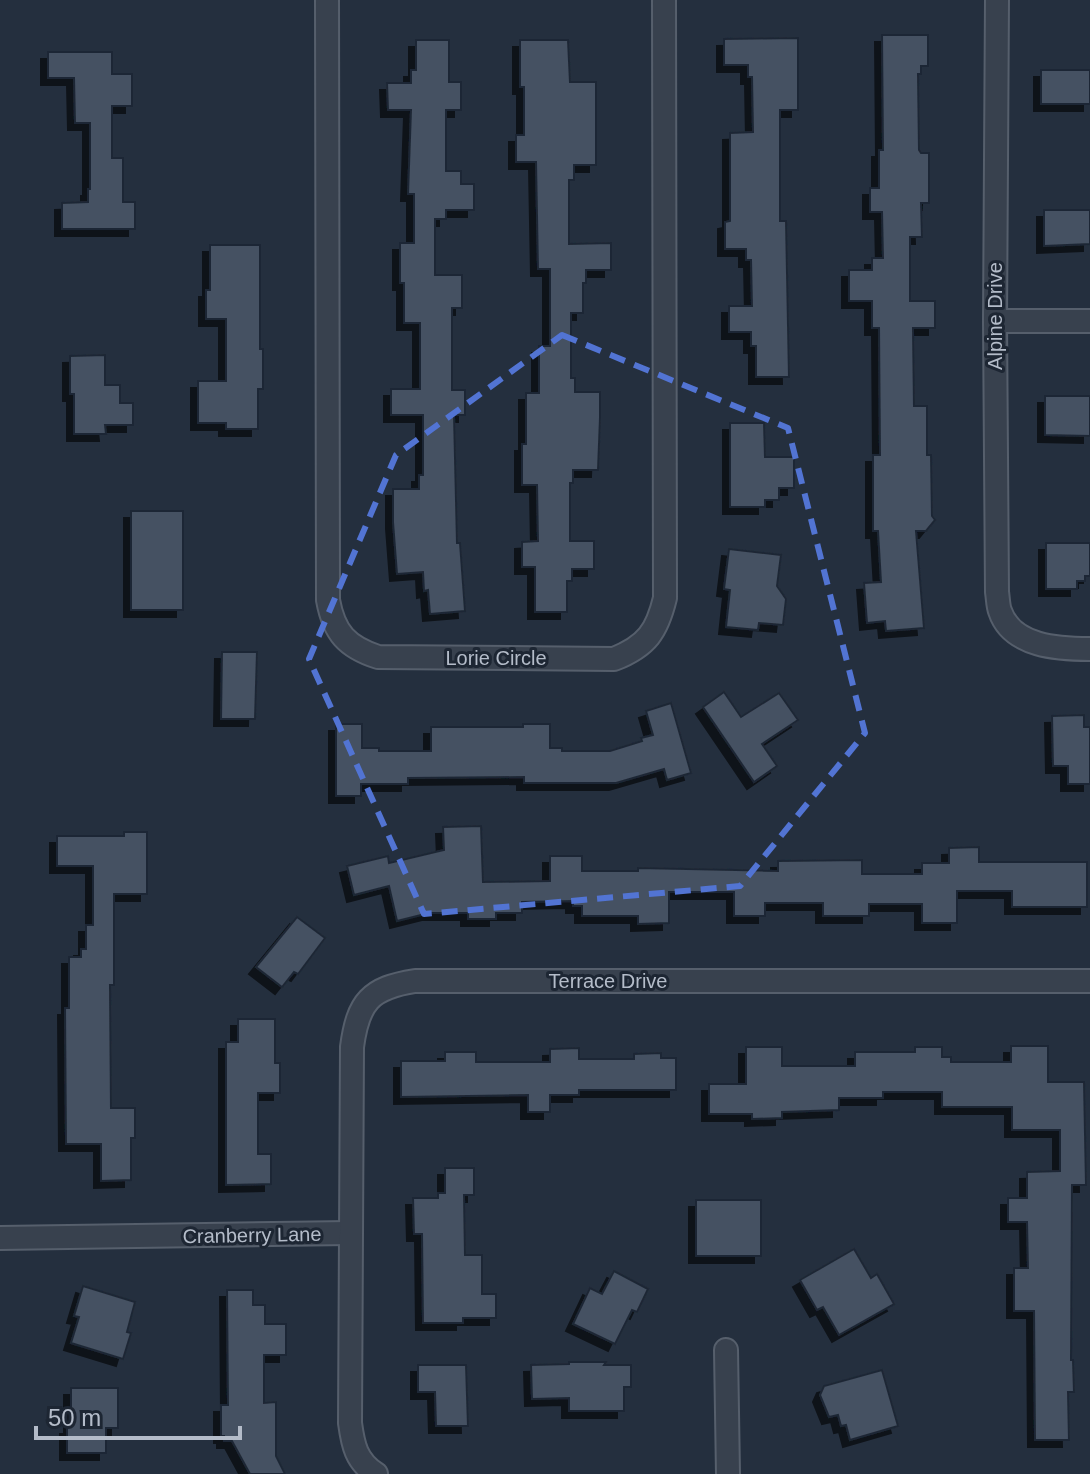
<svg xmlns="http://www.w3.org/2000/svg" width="1090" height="1474" font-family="Helvetica,sans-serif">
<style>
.building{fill:#455162;stroke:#1f2835;stroke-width:2;filter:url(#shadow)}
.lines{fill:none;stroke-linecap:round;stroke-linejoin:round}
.minor-casing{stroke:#565f6c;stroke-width:26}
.minor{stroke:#38414e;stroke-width:22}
.marked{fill:none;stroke:#5274d3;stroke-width:6;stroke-dasharray:16 10;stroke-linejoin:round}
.labels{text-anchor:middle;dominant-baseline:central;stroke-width:6;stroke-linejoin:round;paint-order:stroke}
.street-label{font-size:20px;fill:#b4bcc9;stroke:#1d2633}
</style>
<defs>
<filter id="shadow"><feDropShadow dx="-7" dy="7" stdDeviation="0" flood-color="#0009"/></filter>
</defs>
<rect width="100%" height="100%" fill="#242f3e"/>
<g class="building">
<polygon points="882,35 928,35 928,66 921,66 921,74 918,74 919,150 921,153 929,153 929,203 921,203 922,237 910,237 910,301 935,301 935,328 913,328 914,406 927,406 927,455 931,455 932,516 935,520 926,531 916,531 924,628 886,631 885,621 867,623 864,583 881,582 878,531 873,531 873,455 880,455 879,328 872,328 872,301 849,301 849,270 872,270 872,258 883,258 882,212 870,212 870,188 879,188 879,150 883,150"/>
<polygon points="798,38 798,110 780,110 780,221 786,221 789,377 756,377 756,346 751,346 751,332 729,332 729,306 752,306 751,260 746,260 746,249 725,249 725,222 730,221 730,133 753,132 752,77 748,77 748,65 724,65 724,39"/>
<polygon points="416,40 449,40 449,82 461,82 461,110 446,110 446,171 461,171 461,184 474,184 474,210 446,210 446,219 435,219 435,275 462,275 462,308 452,308 452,390 465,390 465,415 454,415 457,543 460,543 465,611 430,614 428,590 424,591 423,572 397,574 393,522 393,489 419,489 419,475 423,475 423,415 391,415 391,389 420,389 420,323 404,323 404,283 400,283 400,243 414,243 414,194 408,194 411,110 388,110 387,83 411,83 411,70 416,70"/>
<polygon points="520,40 568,40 570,82 596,82 596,165 574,165 574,180 569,180 569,244 611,243 611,270 586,270 586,283 583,283 583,313 571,313 571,378 575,378 575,392 600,392 600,418 598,470 573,470 573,483 570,483 570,541 594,541 594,569 572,569 572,581 567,581 567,612 535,612 535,567 522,567 522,542 538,541 537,485 522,485 522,444 526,444 526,393 539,393 539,346 550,346 550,269 538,269 536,162 516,162 516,135 524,135 524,87 520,87"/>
<polygon points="48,52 112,52 112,74 132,74 132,106 112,106 112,158 123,158 123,202 135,202 135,229 62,229 62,203 88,202 88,189 90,189 90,123 75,123 74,78 48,78"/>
<rect x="1041" y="70" width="49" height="34"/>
<polygon points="1044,210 1090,210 1090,244 1044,246"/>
<polygon points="210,245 260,245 260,349 263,349 263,389 258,389 258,429 226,429 226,423 198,423 198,381 226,381 226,319 206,319 206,290 210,290"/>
<polygon points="105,355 105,385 120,385 120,403 133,403 133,425 105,425 106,434 74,434 74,394 70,394 70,356"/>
<polygon points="1045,396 1090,396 1090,436 1045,435"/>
<polygon points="730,423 764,423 765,457 794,457 794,488 779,488 779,500 765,500 765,507 730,507"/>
<rect x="131" y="511" width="52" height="99"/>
<polygon points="1046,543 1090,543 1090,576 1085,576 1085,581 1077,581 1077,589 1046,589"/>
<polygon points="729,549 781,555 777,586 786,599 783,625 759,623 758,630 726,627 730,590 724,589"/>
<polygon points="222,652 257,652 255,719 221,719"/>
<polygon points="724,692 741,717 779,693 798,720 762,744 777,766 754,782 703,707"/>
<polygon points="671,703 691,773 667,780 664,769 616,783 524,783 524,777 408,778 408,784 361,784 361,796 336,796 336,724 362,724 362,748 379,748 379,751 431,751 431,727 523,727 523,724 550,724 550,748 562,748 562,751 610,751 642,741 641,738 653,735 646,711"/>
<polygon points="1084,715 1084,727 1090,727 1090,784 1068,784 1068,766 1053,766 1052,716"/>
<polygon points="481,826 483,882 550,881 550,856 582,856 582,871 638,871 638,868 778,871 778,861 862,860 862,874 922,874 922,863 949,863 949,848 979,847 979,862 1087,862 1087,907 1012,907 1012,891 957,891 957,923 922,923 922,904 869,904 869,916 823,916 823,903 765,903 765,916 734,916 734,892 669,892 669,923 638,924 638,916 582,916 582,906 573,906 573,901 522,902 522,913 496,913 496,919 468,919 468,913 429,913 397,921 389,886 354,895 347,866 388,856 389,863 444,850 443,827"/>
<polygon points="124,832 147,832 147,894 114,894 114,985 110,985 111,1108 135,1108 135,1138 131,1138 131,1180 101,1181 101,1144 66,1144 65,1008 69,1008 69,957 81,957 81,949 86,949 86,925 93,925 93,866 57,866 57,836 124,836"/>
<polygon points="297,917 325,938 298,974 294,972 282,987 256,967"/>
<polygon points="238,1019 275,1019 275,1063 280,1063 280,1093 258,1093 258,1154 271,1154 271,1184 226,1185 226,1042 238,1042"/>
<polygon points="1011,1046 1048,1046 1048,1082 1084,1082 1086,1185 1072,1185 1071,1360 1073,1360 1074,1392 1068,1392 1069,1440 1035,1440 1034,1311 1014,1311 1014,1268 1028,1268 1027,1222 1008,1222 1008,1198 1027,1198 1027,1172 1060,1171 1060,1130 1012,1130 1012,1107 942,1107 942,1092 883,1092 883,1098 839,1098 839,1110 782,1112 782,1118 752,1119 752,1114 709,1114 709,1084 746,1084 746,1047 782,1047 782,1066 855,1066 855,1052 915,1052 915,1047 942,1047 942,1057 951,1057 951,1062 1011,1062"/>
<polygon points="579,1048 579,1059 634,1059 634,1054 661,1053 661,1058 676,1058 676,1090 579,1090 579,1095 550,1095 550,1112 528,1112 528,1095 401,1097 401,1061 445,1061 445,1052 476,1052 476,1062 550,1062 550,1049"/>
<polygon points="445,1168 474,1168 474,1195 464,1195 465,1255 482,1255 482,1294 496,1294 496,1318 463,1318 463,1323 423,1323 422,1234 414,1234 413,1198 438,1198 438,1193 445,1193"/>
<rect x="696" y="1200" width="65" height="56"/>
<polygon points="854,1249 871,1278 877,1274 894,1304 839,1335 823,1307 817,1310 800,1280"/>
<polygon points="614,1271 648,1289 637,1312 632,1310 615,1344 573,1324 590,1288 602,1294"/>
<polygon points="83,1286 135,1302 127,1332 131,1333 123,1359 71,1343 79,1317 74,1316"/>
<polygon points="227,1290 253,1290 253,1305 265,1305 265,1324 286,1324 286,1355 264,1355 264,1403 276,1402 276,1456 285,1474 250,1474 232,1441 224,1441 224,1436 221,1436 221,1405 228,1405"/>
<polygon points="569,1362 606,1362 604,1365 631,1365 631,1387 624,1387 624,1411 569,1411 569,1398 532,1399 531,1365 569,1364"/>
<polygon points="418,1365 466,1365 468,1426 436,1426 435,1392 418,1392"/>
<polygon points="882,1370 898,1426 850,1440 846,1425 841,1426 838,1415 829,1417 820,1395 824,1386"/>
<polygon points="71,1388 118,1388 118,1428 106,1428 106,1453 67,1453 67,1427 71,1427"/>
</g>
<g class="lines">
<defs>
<g id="minor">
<path d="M 327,0 L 328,600 C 334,633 347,647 378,657 L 614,659 C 647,646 657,631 665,598 L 664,0"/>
<path d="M 997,0 L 995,321 L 997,592 C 998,598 998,606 1000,611 C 1012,647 1059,649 1090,649"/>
<polyline points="995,321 1090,321"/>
<polyline points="0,1238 350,1233"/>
<polyline points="726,1350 728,1474"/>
<path d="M 376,1474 C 356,1461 353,1445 350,1423 L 352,1047 C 358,1002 370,988 415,981 L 1090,981"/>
</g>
</defs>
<use href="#minor" class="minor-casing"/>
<use href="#minor" class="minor"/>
</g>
<path class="marked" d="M 562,335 L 788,428 L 865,733 L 740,886 L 424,914 L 309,659 L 396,455 Z"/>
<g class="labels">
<g class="street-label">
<text transform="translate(995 316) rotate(-90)">Alpine Drive</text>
<text x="496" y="658">Lorie Circle</text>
<text x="608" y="981">Terrace Drive</text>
<text transform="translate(252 1235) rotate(-1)">Cranberry Lane</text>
</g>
</g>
<path d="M36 1426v12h204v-12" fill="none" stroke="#b4bcc9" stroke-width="4"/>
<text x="48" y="1426" font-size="24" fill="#b4bcc9" stroke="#1d2633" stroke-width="6" paint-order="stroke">50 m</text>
</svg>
